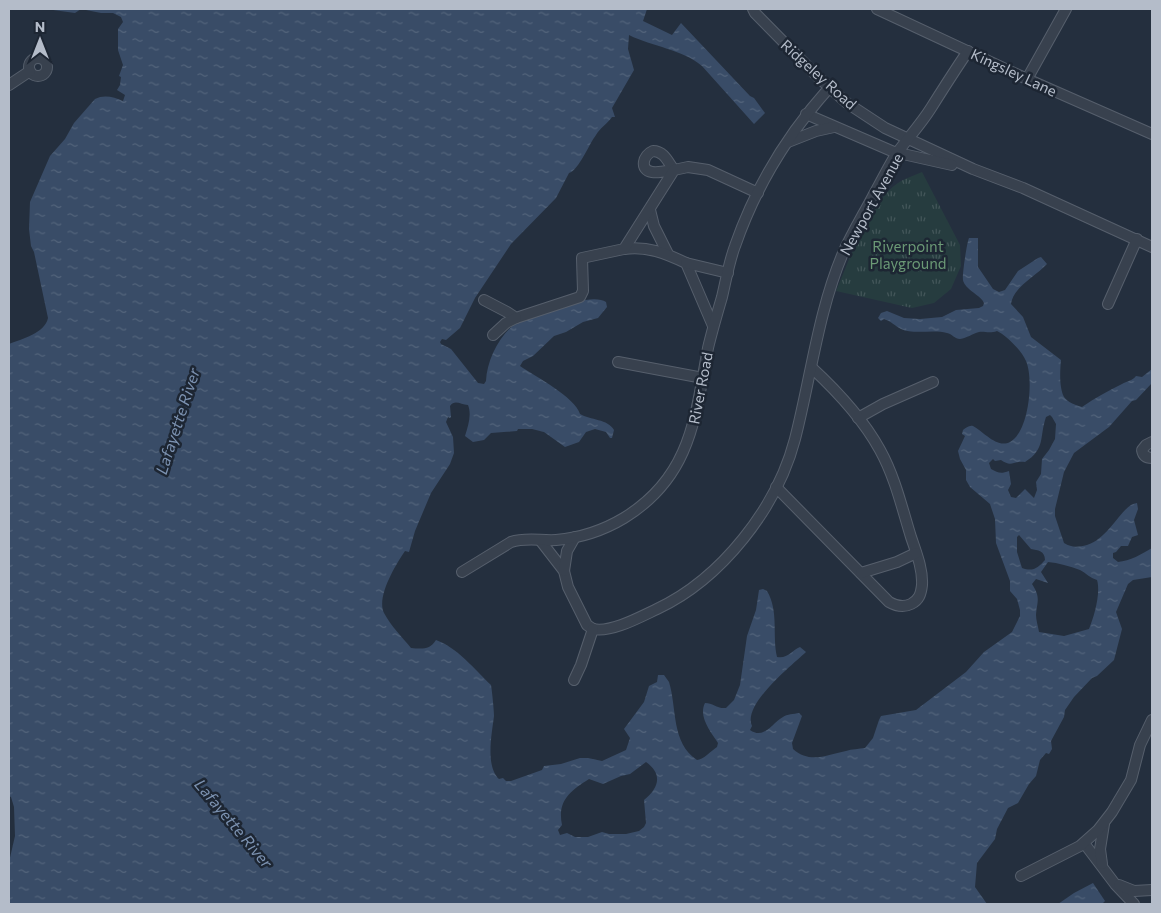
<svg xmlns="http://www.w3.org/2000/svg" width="1161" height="913" font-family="Commissioner,sans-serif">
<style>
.park{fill:url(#park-tufts)}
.water{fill:url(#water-ripples);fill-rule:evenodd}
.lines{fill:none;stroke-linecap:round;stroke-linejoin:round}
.minor-casing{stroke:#565f6c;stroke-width:12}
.minor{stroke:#38414e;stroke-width:10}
.labels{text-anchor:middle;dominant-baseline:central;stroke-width:5;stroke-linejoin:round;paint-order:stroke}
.street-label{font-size:15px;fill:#b4bcc9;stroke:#1d2633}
.park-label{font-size:15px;fill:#6b9a76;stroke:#1d2633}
.water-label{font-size:16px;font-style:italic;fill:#7c92b1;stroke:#1d2633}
</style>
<defs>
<pattern id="park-tufts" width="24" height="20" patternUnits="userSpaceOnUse" patternTransform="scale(1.25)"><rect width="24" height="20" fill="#263c3f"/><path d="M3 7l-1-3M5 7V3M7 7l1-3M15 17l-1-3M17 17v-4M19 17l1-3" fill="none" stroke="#435659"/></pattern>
<pattern id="water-ripples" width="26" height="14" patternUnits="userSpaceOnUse" patternTransform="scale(1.25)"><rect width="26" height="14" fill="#394c67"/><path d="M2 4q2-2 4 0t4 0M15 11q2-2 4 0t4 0" fill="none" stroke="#53647b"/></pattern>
</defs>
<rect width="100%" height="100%" fill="#242f3e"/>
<path class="park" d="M 922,172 L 960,245 L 961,266 L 951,289 L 934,303 L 912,308 L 836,291 C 850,259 869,200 901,181 C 907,178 915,175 922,172 Z"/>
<g class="water">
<path d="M 46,9 L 647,9 L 643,21 L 672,35 L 681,23 L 750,96 L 754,98 L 765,113 L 754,124 L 702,66 C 682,49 653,47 629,35 L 628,49 L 634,70 L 612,108 L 615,117 L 612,117 C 607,124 600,128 596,135 C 589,144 579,170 569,173 L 556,198 L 511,244 L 475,298 L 460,328 L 446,340 L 442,339 L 440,342 L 441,344 L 451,349 L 478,383 L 484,384 L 486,381 C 487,358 502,330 522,319 C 540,313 591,292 606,302 L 607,307 L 598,318 L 583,322 L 566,332 L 554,336 L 533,356 L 523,361 L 520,366 C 536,377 575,397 580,414 C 590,420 608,419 614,430 L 612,438 L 610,438 L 606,432 L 595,429 L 586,432 L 579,442 L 565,447 L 544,432 L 532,429 L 518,429 L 517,431 L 491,433 L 484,440 L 473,442 L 465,436 C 468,426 472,415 468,405 C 461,405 455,399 450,406 L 451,417 L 450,418 L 448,417 L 446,422 L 453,437 L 454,453 L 450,464 L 431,493 L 415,531 L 409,552 L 405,551 C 396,564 376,597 384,613 C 391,626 402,637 411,648 C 422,649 430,650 436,640 C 458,648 474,669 491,685 C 492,691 494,710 494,716 C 492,733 485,766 499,779 L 503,778 L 506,781 L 511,781 L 542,770 L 544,766 L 561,764 L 580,758 L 588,758 L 602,761 L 626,750 L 630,738 L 624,729 L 644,702 L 649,686 L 657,682 L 658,675 L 664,675 L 669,682 C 677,708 671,743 697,760 C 703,760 711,751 717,747 L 718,743 C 711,732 698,717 705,703 C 713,703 717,709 726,708 L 734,700 L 740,685 L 747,636 L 756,610 L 759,590 L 763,589 L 767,591 C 779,611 772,635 777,657 C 788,659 792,650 800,647 L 806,652 C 791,666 742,705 752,726 L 750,730 C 764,740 772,723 783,717 C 787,714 794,714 799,713 L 802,716 L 792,743 L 793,749 C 810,764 826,755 846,751 C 852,749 859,749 865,748 L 873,738 L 879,720 L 881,716 L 916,710 L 966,672 L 984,652 L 1012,632 L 1020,616 L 1020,610 L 1017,599 L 1010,591 L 1010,581 L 996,543 L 995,519 L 990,504 L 970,487 L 966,480 L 966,470 L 960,459 L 958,451 L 965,436 L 962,434 L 963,430 C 966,428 969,425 973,426 C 983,431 997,449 1010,442 C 1029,432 1034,379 1026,361 C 1022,351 1006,335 997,331 C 989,334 985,331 979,332 C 972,334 967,338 960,339 C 955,339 952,334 947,333 C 933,329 914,335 901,329 C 895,326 891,321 884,319 L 881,321 L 878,318 L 881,313 L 887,311 L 904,318 L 920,319 L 942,317 L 956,310 L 979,308 L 983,306 L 984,303 C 981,296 972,293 967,287 C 966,286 963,282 963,280 C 962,275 967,242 969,238 L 978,238 L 978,267 L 993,289 L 999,292 L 1005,290 L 1018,271 L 1038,258 L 1041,257 L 1047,264 C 1036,276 1013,287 1011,304 L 1023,317 L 1031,337 L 1061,360 C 1060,371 1059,387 1064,397 C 1068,403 1076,405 1082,407 C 1095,398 1108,391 1122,384 C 1127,381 1132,381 1136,376 L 1142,377 L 1152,369 L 1152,383 L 1136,400 L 1132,401 L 1109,427 L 1074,453 L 1064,472 L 1055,509 L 1055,516 L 1064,543 C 1072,548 1078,547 1087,545 C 1110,538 1122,504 1137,503 L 1138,509 L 1134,520 L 1138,535 L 1132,537 L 1128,546 L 1121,546 L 1116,552 L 1113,553 L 1113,558 L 1118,562 C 1130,561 1142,554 1152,548 L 1152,577 L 1133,580 L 1128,584 L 1116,612 L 1122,629 L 1114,660 L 1097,676 L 1092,678 L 1074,697 L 1065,710 L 1064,717 L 1051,741 L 1052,749 L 1049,754 L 1046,753 L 1040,760 L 1036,776 L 1029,784 L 1018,803 L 1008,808 L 997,829 L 995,839 L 977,863 L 975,887 L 987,904 L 9,904 L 9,862 L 15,836 L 14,807 L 11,797 L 9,796 L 9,344 C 22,339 45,333 48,318 L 34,252 L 31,246 L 29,229 L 30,202 L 50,156 L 65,139 L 74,123 L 95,99 C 104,94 114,97 123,101 L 125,95 L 117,90 L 120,85 L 121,77 L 119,76 L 123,65 L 118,50 L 118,29 L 123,22 L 121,17 L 113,13 L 101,13 L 81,9 L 75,13 ZM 1050,415 L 1052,417 L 1056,424 L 1055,439 L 1049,450 L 1042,459 L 1041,474 L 1036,482 L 1037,490 L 1034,498 L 1025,489 L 1016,498 L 1011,497 L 1008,490 L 1011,484 L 1009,471 C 1001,474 998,473 991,469 L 989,463 L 993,459 L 995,461 L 1001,460 C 1012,468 1014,460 1025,462 C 1046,449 1039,437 1046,417 ZM 1019,535 L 1031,549 C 1038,550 1045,551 1045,560 C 1038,568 1033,572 1022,568 L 1017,552 L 1017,537 ZM 1048,562 C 1058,563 1070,566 1080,570 C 1086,573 1090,578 1097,580 C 1101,593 1094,617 1089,629 L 1064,636 L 1039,632 C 1038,626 1036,620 1036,615 C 1037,601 1041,598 1032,584 L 1036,579 L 1048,583 L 1041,572 ZM 646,762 C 663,774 659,788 644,800 L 646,823 L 644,827 L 639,831 L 626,834 L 609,834 L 602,832 L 588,837 L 575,837 L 567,833 L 560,835 L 558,830 L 562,825 C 557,801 570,791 589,779 L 603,784 L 621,776 L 630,774 Z"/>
<polygon points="1093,883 1105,901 1102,904 1058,904 1074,893"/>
</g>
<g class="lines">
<defs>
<g id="minor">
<polyline points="753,9 755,13 819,78 847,103 885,128 973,169 1023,188 1152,247"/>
<polyline points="877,9 1027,79 1152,134"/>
<circle cx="38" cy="67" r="9"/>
<polyline points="1027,79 1066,9"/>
<polyline points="9,85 30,71"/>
<polyline points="806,114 894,152 952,165"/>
<polyline points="788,142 816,131 834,127"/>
<path d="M 653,151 C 664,151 668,162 674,170 C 667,171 659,173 652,172 C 639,170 643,155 653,151 Z"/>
<polyline points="650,210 654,226 668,254"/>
<path d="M 624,249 C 648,246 665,253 686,263 L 713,326"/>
<polyline points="686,263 728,273"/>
<polyline points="484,300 507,312 516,318 580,297 583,291 582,258 624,249 674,170 688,167 708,170 758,193"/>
<polyline points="1108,304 1137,239"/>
<polyline points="493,335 506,323 516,318"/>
<polyline points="618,362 703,378"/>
<polyline points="858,418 883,404 933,382"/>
<path d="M 1152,442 L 1146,445 L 1142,450 C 1143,456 1147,458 1152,458"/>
<path d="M 776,487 L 889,602 C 896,606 903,608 911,604 C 919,600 921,594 922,585 C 923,569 916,552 911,537 C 902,508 895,477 880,450 C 863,419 838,392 812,368"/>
<polyline points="540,540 564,571 568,587 587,625 593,629"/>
<polyline points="564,571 567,551 575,537"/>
<path d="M 462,572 L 511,542 C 526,537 541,541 556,540 C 580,538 604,530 624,518 C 691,477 695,418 708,348 C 712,331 717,314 722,297 C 726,280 729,262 735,246 C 755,188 788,134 829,88"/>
<polyline points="861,573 897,562 916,553"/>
<path d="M 593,629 C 611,633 640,617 657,609 C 721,579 777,508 795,439 C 811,377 818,312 843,253 C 852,233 863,215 873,196 C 881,182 888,167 897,153 C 908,138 921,124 931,108 C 943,89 955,70 968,51"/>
<polyline points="574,680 581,665 593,629"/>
<polyline points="1084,843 1115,884 1134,904"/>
<polyline points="1102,864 1100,849 1104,824"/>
<polyline points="1021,876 1080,846 1098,830 1112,812 1131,780 1140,745 1152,720"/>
<polyline points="1119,885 1134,891 1152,890"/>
</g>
</defs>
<use href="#minor" class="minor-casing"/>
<use href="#minor" class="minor"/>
</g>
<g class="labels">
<g class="street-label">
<text transform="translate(1014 72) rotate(25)">Kingsley Lane</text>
<text transform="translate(819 74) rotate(42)">Ridgeley Road</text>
<text transform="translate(871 204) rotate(-61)">Newport Avenue</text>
<text transform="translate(700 388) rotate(-79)">River Road</text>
</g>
<g class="park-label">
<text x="908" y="246">Riverpoint<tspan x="908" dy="17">Playground</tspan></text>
</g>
<g class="water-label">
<text transform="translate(177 421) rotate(-72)">Lafayette River</text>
<text transform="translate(234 823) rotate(50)">Lafayette River</text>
</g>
</g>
<rect width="1161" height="913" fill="none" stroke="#b4bcc9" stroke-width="20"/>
<g transform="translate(40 40)" stroke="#1d2633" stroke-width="4" paint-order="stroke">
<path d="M0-4L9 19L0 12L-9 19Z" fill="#b4bcc9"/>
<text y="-8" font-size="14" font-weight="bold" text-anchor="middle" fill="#b4bcc9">N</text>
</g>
</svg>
